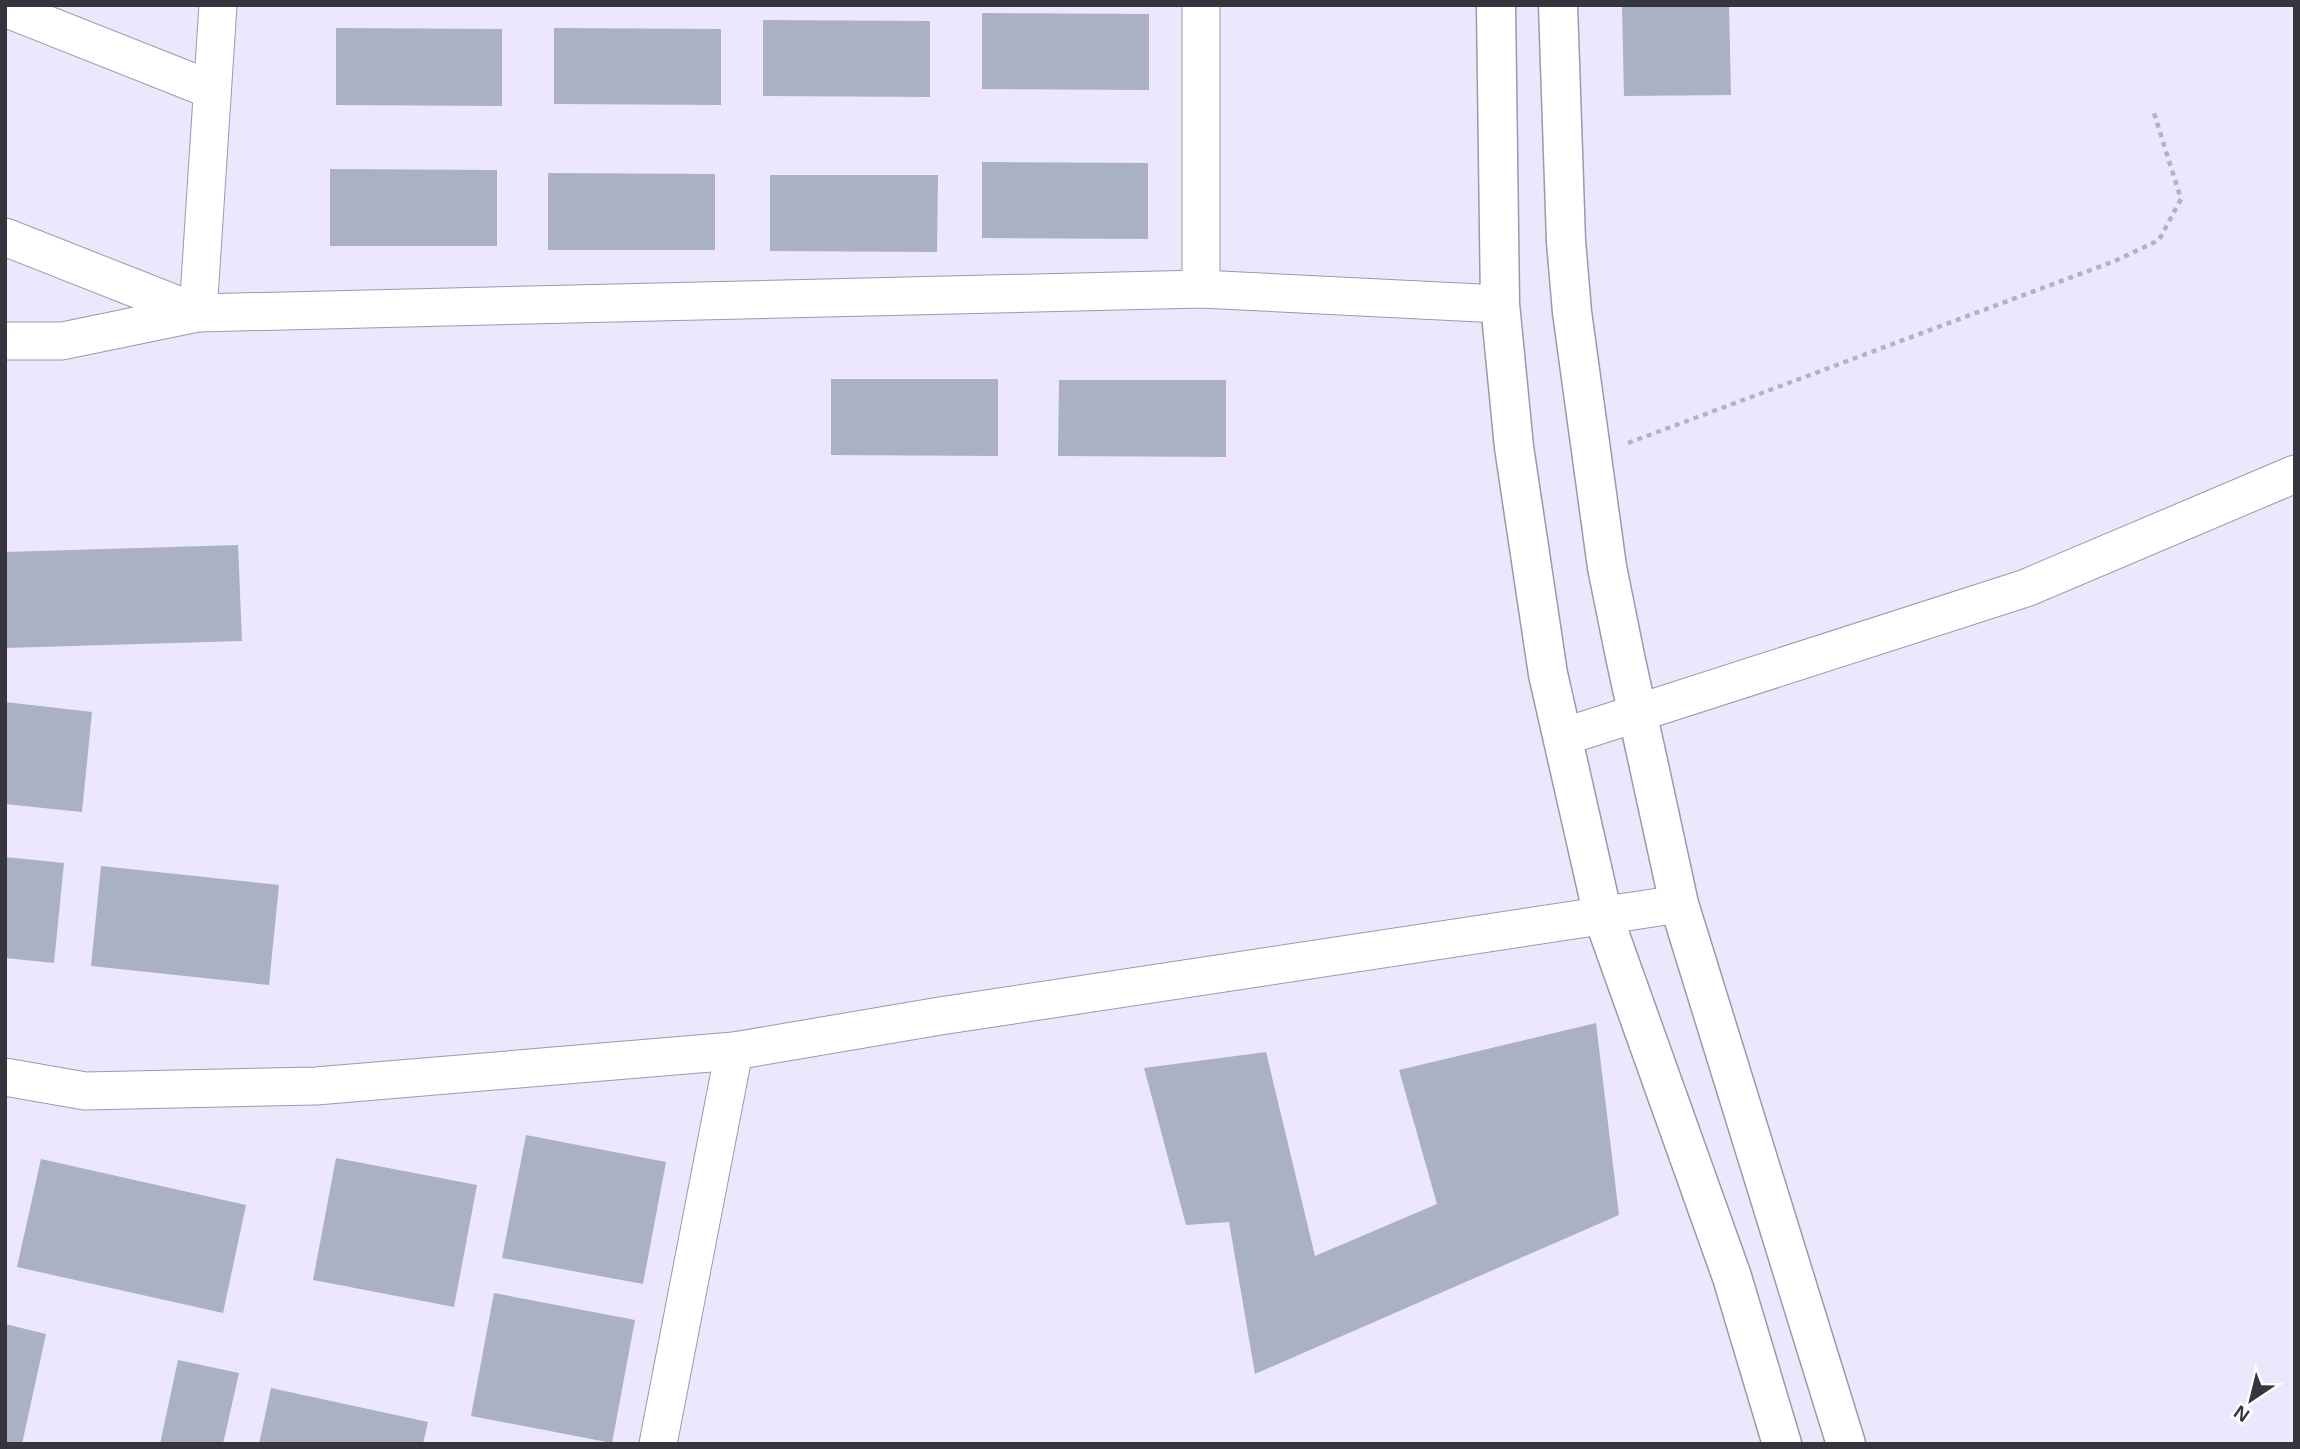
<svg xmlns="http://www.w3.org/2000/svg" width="2300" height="1449" font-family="Helvetica,sans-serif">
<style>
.building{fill:#abb1c4}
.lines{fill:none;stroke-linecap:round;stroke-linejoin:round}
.street-casing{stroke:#9d98ab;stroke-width:39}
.secondary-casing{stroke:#9d98ab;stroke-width:41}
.path{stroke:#b5b1c2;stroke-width:4.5;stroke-dasharray:5 5;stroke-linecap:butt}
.street{stroke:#fff;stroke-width:37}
.secondary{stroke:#fff;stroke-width:38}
</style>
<rect width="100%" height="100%" fill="#ece7fc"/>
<g class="building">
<polygon points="1622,5 1729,5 1731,95 1624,96"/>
<polygon points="982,13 1149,14 1149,90 982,89"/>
<polygon points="763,20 930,21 930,97 763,96"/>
<polygon points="336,28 502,29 502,106 336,105"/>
<polygon points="554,28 721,29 721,105 554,104"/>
<polygon points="982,162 1148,163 1148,239 982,238"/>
<polygon points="330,169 497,170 497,246 330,246"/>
<polygon points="548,173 715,174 715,250 548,250"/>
<polygon points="770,175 938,175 937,252 770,251"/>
<polygon points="831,379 998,379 998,456 831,455"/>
<polygon points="1059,380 1226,380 1226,457 1058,456"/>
<polygon points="238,545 242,641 5,648 5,552"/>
<polygon points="5,702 92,712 82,812 5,804"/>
<polygon points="5,857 64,863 54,963 5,958"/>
<polygon points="101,866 279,885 269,985 91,966"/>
<polygon points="1596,1023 1619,1215 1255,1374 1229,1222 1186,1225 1144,1068 1266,1052 1315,1256 1437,1204 1399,1070"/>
<polygon points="526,1135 666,1162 643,1284 502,1258"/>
<polygon points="336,1158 477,1185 454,1307 313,1280"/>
<polygon points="41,1159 246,1205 223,1313 17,1267"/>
<polygon points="494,1293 635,1320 612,1443 471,1416"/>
<polygon points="5,1324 46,1334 22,1444 5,1444"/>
<polygon points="178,1360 239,1373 223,1444 160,1444"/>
<polygon points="271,1388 428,1422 423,1444 259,1444"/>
</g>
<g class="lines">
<defs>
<g id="street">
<polyline points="1201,5 1201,289"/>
<polyline points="5,8 212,90"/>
<polyline points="5,237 198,313 218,5"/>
<polyline points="5,341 62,341 198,313 1201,289 1500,304"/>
<polyline points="1563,737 2026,588 2295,474"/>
<polyline points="5,1077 85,1091 316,1086 734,1051 940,1016 1679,904"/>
<polyline points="658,1444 734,1051"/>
</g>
<g id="secondary">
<polyline points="1496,5 1500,304 1514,447 1548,674 1603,916 1732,1277 1782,1444"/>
<polyline points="1558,5 1566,241 1572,312 1607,567 1625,656 1679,904 1846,1444"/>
</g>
</defs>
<use href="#street" class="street-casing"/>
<use href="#secondary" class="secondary-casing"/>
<polyline class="path" points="1628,443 2115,261 2159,240 2181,199 2154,113"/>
<use href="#street" class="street"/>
<use href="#secondary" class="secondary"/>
</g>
<rect width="2300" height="1449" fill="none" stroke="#36343c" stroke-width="14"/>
<g transform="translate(2251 1400) rotate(215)" stroke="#ffffff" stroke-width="5" paint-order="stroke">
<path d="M0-5L12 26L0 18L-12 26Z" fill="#36343c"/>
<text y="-10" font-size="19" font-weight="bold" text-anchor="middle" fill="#36343c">N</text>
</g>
</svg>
